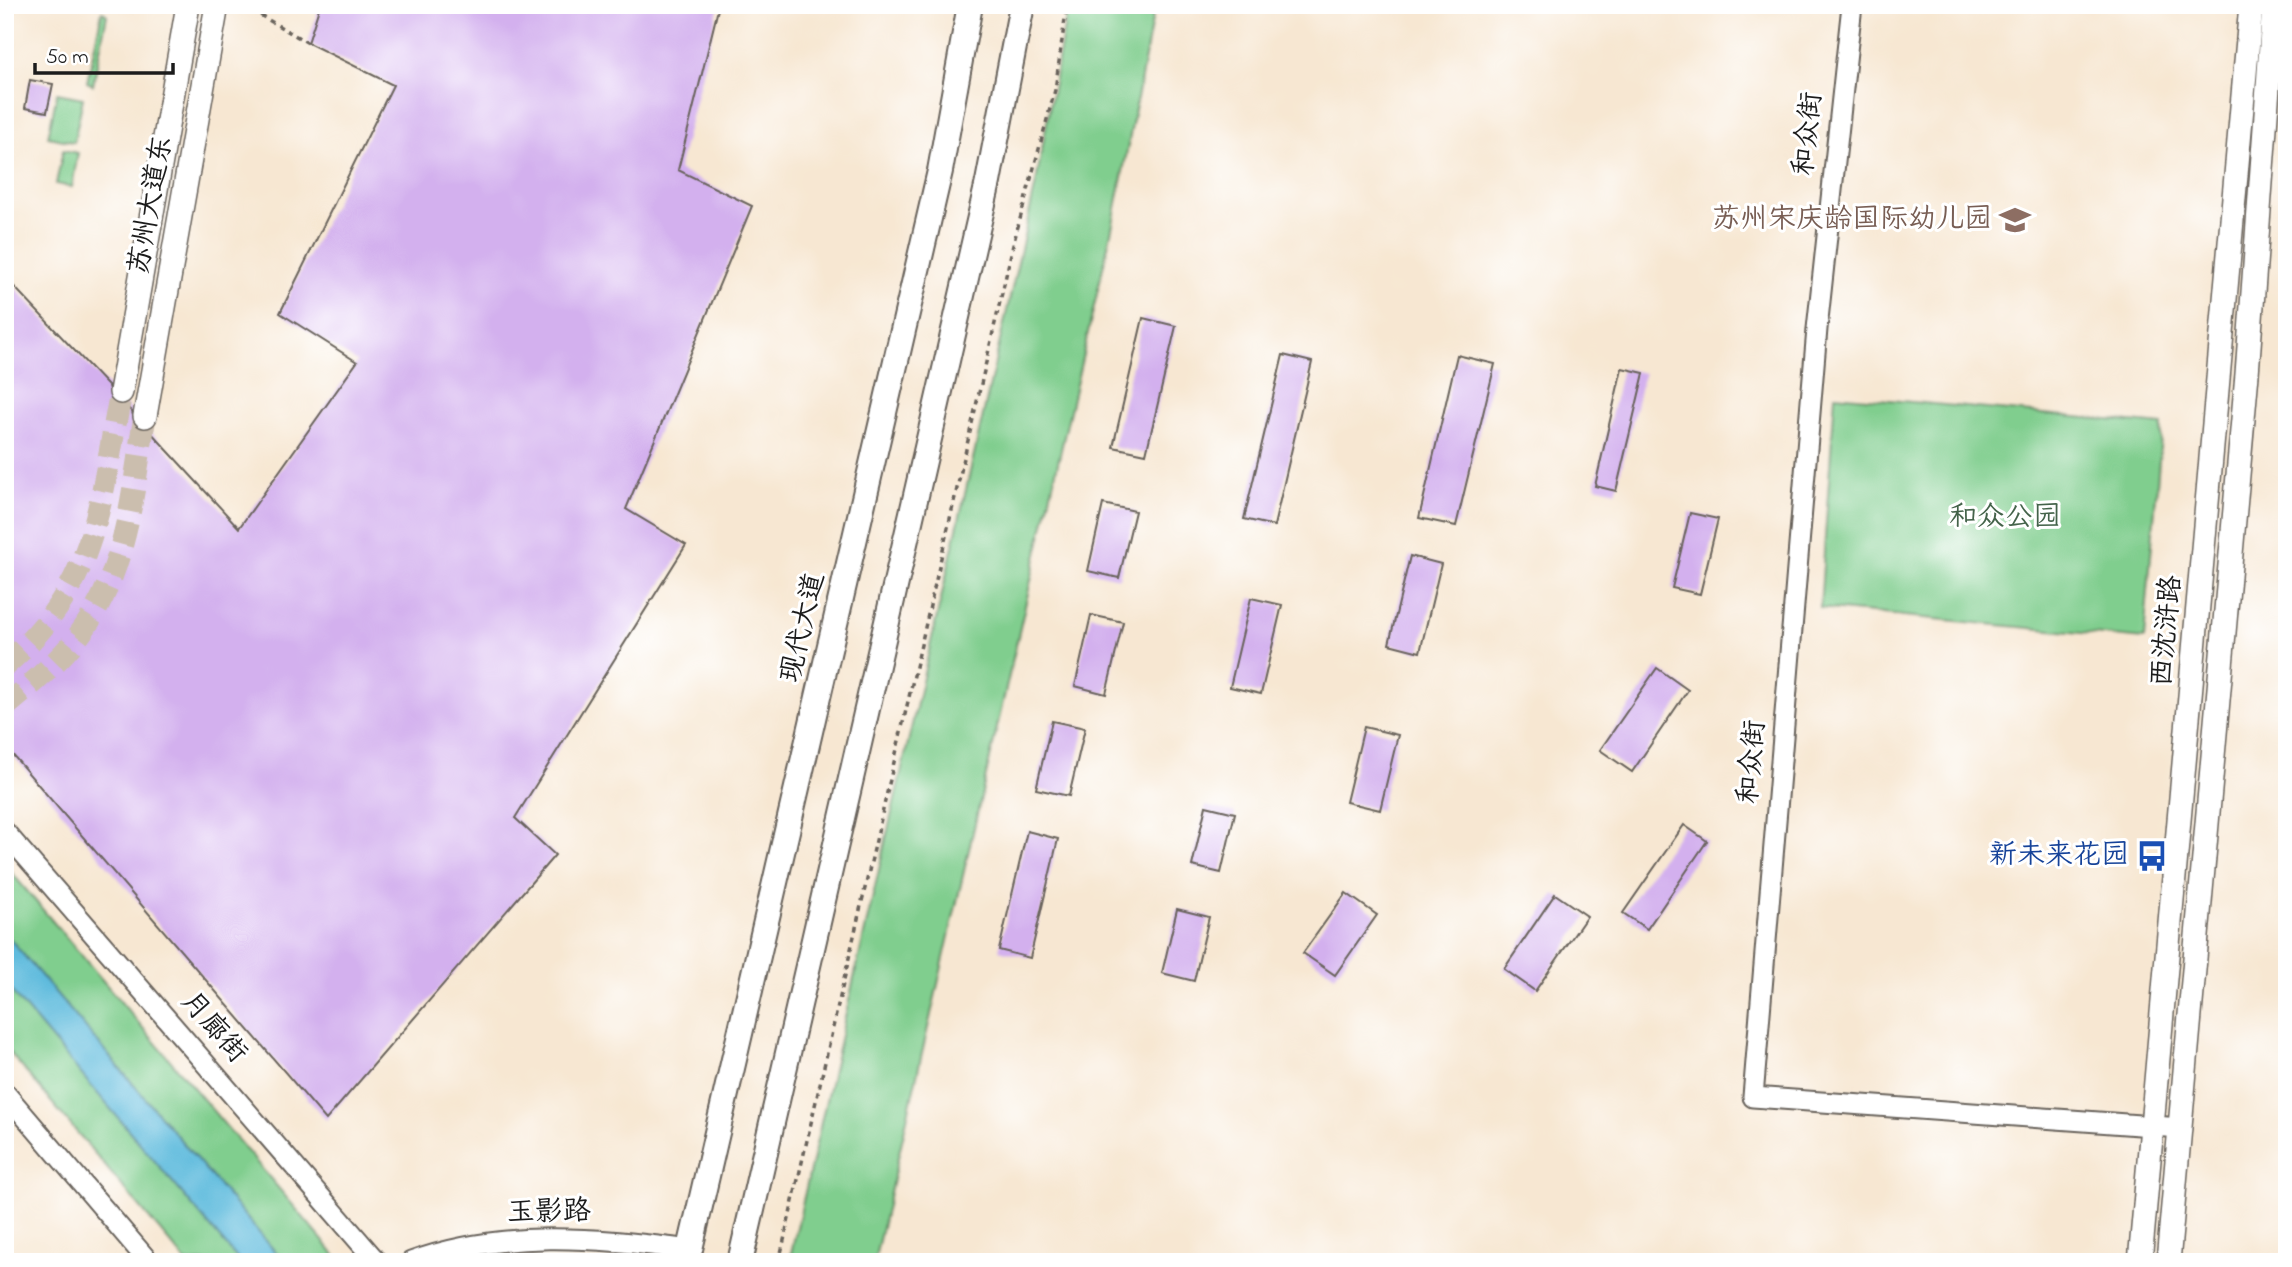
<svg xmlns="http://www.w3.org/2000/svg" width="2292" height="1267" font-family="'Indie Flower','LXGW WenKai TC',sans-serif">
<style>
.green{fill:#80ce8e;stroke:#4e7555;stroke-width:2}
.water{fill:#5fbbdd;stroke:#3e6c7c;stroke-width:2}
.building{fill:#d3b0ee}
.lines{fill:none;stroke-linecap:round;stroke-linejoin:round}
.secondary-tunnel{stroke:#cbbeae;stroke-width:23;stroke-dasharray:23 11;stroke-linecap:butt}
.tertiary-casing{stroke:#69635c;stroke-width:23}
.secondary-casing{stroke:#69635c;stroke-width:26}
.primary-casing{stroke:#69635c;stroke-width:28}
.path{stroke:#69635c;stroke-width:3.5;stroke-dasharray:5 5;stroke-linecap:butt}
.tertiary{stroke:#fff;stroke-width:19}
.secondary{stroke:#fff;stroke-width:23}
.primary{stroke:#fff;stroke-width:24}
.labels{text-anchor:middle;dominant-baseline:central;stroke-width:6;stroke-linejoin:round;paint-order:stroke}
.street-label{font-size:28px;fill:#1c1c1c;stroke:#fff}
.education-label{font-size:28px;fill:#785e54;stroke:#fff;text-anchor:end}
.park-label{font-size:28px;fill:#44634a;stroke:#fff}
.transit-label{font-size:28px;fill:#164399;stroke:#fff;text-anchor:end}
</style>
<rect width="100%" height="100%" fill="#fff"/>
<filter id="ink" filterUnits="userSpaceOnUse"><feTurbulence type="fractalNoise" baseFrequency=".0143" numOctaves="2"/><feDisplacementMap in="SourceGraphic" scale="14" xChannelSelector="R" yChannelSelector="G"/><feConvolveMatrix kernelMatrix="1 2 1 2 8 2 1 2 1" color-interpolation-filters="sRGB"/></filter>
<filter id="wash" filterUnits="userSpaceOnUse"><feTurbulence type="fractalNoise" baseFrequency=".00686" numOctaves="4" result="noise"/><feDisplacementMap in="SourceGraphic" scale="28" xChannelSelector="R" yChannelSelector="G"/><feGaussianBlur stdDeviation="1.57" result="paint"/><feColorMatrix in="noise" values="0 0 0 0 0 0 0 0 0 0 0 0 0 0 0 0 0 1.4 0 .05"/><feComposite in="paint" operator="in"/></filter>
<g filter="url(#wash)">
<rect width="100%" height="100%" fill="#f7e7d2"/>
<g class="green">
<polygon points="1068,5 1155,5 1113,224 874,1262 789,1262 1035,188"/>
<polygon points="102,11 107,15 93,85 87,82"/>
<polygon points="57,93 83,98 74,142 48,137"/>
<polygon points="63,150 78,153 72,187 56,184"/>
<polygon points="1835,395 2162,425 2144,639 1820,608"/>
<polygon points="5,865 341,1262 186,1262 5,1047"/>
</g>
<polygon class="water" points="5,933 284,1262 240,1262 5,984"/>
<g id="blocks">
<g class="building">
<polygon points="320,5 719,5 678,170 752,206 626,509 686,545 515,818 555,855 326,1120 5,746 5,277 108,386 112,402 125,405 132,412 136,426 148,429 239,528 357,362 280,313 393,85 308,43"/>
<polygon points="30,80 53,84 47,112 25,108"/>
<polygon points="1143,318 1176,326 1146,454 1113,447"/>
<polygon points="1283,355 1312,362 1274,526 1244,519"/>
<polygon points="1457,355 1495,364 1456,526 1419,518"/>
<polygon points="1622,368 1644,373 1616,491 1595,486"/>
<polygon points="1103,504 1135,511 1119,578 1088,571"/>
<polygon points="1690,513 1718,519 1700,594 1672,588"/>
<polygon points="1410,556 1441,564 1420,652 1389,644"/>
<polygon points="1251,598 1282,605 1261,694 1230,687"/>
<polygon points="1091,615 1123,622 1106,694 1075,686"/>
<polygon points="1657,668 1688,690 1632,772 1600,750"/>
<polygon points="1052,721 1085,728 1069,796 1036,789"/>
<polygon points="1364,727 1398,735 1380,810 1346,802"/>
<polygon points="1206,806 1235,813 1221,873 1192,866"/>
<polygon points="1684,825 1707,841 1647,929 1623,913"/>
<polygon points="1027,831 1058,839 1030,958 999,950"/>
<polygon points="1346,893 1377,915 1335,975 1303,953"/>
<polygon points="1555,894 1587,916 1535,991 1504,969"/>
<polygon points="1177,909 1209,917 1194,981 1162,973"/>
</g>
</g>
</g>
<g filter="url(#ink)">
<use href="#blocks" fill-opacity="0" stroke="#69635c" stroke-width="2"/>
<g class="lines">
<g class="secondary-tunnel">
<path d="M 5,665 C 98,585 99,505 121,392"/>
<path d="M 5,707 C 34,682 64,658 85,627 C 128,565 133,488 145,416"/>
</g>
<defs>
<g id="tertiary">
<polyline points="1852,5 1817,329 1753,1097 2181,1128"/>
<polyline points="5,832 377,1262"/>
<polyline points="5,1093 149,1262"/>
<path d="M 411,1262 C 501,1229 597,1237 690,1250"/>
</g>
<g id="secondary">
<polyline points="121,392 188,5"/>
<polyline points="145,416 217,5"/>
<polyline points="2140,1262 2251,5"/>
<polyline points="2168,1262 2247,374 2274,5"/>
</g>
<g id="primary">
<polyline points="687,1262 940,171 970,5"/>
<polyline points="740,1262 988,182 1022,5"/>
</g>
</defs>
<use href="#tertiary" class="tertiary-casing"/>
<use href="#secondary" class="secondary-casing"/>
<use href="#primary" class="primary-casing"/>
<g class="path">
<polyline points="243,5 308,43"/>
<polyline points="779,1262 1013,245 1055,90 1067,5"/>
</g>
<use href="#tertiary" class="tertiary"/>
<use href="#secondary" class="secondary"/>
<use href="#primary" class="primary"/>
</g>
</g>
<defs>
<symbol id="school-bare" viewBox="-9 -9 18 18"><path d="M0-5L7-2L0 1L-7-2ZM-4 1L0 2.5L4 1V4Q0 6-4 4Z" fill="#8d6e63" stroke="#fff" stroke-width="2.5" paint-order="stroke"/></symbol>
<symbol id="bus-bare" viewBox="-9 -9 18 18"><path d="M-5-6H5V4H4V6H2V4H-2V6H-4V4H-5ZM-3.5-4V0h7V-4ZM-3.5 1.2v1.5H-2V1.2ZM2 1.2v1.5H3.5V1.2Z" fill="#1a4fb4" stroke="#fff" stroke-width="2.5" paint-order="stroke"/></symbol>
</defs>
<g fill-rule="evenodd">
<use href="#school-bare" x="1993" y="198" width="44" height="44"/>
<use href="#bus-bare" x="2130" y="834" width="44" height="44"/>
</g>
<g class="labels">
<g class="street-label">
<text transform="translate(1809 134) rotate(-84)">和众街</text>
<text transform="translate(152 205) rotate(-80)">苏州大道东</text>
<text transform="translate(804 628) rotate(-77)">现代大道</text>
<text transform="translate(2168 631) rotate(-85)">西沈浒路</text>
<text transform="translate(1753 762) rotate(-85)">和众街</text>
<text transform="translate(213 1028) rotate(49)">月廊街</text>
<text transform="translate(549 1213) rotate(-1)">玉影路</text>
</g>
<g class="education-label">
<text x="1992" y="220">苏州宋庆龄国际幼儿园</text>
</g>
<g class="park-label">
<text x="2005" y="518">和众公园</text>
</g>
<g class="transit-label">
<text x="2129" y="856">新未来花园</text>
</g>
</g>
<rect width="2292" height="1267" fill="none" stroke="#fff" stroke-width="28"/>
<path d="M35 63v10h138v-10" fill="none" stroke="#1c1c1c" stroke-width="3.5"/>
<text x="46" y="63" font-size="21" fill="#1c1c1c" stroke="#ffffff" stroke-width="5" paint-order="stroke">50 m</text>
</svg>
